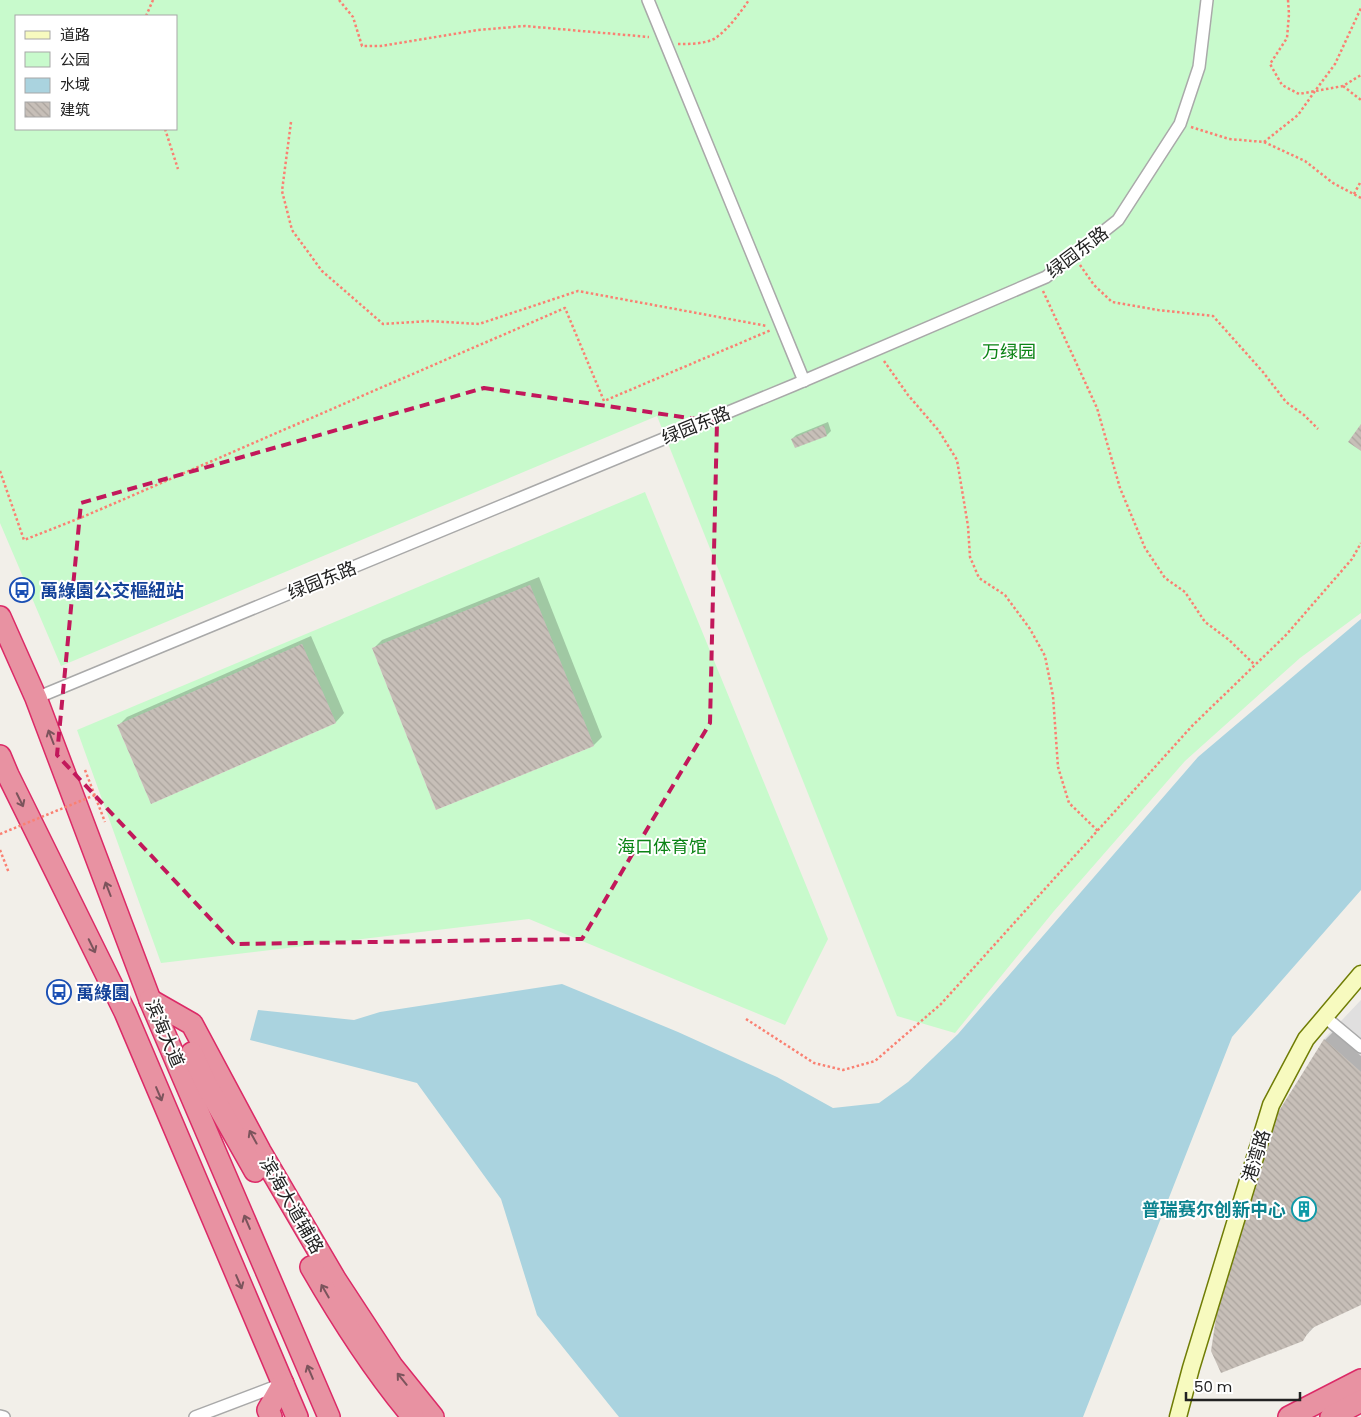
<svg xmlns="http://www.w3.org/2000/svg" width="1361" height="1417" font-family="Poppins,'Noto Sans SC',sans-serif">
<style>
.residential{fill:#e0dfdf}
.park{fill:#c8facc;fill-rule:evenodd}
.water{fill:#aad3df}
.shadow{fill:#0003}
.building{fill:url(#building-back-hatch)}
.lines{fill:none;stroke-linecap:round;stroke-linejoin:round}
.street-casing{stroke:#a9a9a9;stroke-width:14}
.secondary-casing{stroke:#707d05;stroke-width:19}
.highway-casing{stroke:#dc2a67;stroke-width:24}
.path{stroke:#fa8072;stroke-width:2.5;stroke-dasharray:2.5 2.5;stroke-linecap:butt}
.street{stroke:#fff;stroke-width:11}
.secondary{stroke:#f7fabf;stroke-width:16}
.highway{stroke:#e892a2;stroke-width:21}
.path-bridge{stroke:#fa8072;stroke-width:2.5;stroke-dasharray:2.5 2.5;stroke-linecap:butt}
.oneway{stroke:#7b545c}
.marked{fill:none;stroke:#c2185b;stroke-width:4;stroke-dasharray:10 6;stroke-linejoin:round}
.labels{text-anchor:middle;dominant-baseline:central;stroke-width:4;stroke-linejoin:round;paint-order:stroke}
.street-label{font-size:18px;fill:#222;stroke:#fff}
.park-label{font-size:18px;fill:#0c8416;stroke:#fff}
.transit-label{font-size:18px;font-weight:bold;fill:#164399;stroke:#fff;text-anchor:start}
.culture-label{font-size:18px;font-weight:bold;fill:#0d838f;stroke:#fff;text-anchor:end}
</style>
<defs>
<pattern id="building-back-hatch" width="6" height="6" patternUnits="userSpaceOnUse" patternTransform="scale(1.25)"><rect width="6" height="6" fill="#c7bfb8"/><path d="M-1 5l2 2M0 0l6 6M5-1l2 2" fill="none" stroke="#aba49e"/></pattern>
</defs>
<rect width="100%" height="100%" fill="#f2efe9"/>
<polygon class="residential" points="1361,1000 1361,1072 1324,1039"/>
<g class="park">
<path d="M 0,0 L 1361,0 L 1361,613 L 1300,658 L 1185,761 L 1054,911 L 955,1033 L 897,1016 L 657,416 L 61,666 L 0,523 ZM 16,16 L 176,16 L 176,129 L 16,129 Z"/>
<path d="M 645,492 L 828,939 L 785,1025 L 529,919 L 161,963 L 77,730 ZM 530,585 L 594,746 L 436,810 L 372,648 ZM 302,644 L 336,723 L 151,804 L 117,725 Z"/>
</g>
<polygon class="water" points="1361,619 1361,890 1232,1037 1083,1417 619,1417 537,1315 501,1199 417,1083 250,1040 258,1010 354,1020 380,1012 562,984 678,1032 777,1077 833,1108 879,1103 908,1082 958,1034 1198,757"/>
<g class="shadow">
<polygon points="828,422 831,431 827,435 796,446 792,439 796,435"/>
<polygon points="539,577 602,737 594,745 373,649 382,640"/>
<polygon points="311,636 344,713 336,722 152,802 119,725 127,717"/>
<polygon points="1333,1032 1361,1056 1361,1303 1315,1326 1302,1340 1325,1040"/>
</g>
<g class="building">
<polygon points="1361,424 1361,451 1348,442"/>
<polygon points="824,425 827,436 795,448 791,439"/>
<polygon points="530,585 594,746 436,810 372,648"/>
<polygon points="302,644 336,723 151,804 117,725"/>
<polygon points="1324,1039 1361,1072 1361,1305 1310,1329 1303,1341 1221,1373 1211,1351 1218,1304 1277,1114"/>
</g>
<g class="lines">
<defs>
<g id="street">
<polyline points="648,0 804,381"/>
<polyline points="36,698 794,385 1046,277 1118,220 1180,124 1199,67 1207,0"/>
<polyline points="1325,1017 1361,1047"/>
<polyline points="0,1416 4,1417"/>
<polyline points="195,1417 282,1384"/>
</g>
<polyline id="secondary" points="1178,1417 1191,1368 1271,1105 1306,1039 1361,974"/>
<g id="highway">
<polyline points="0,617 36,698 150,1000 329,1417"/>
<polyline points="0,756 8,775 125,1012 297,1417"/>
<polyline points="150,1000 192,1024 260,1151 335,1279 392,1366 433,1417"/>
<polyline points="192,1053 207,1086 255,1171"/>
<path d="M 311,1267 C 341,1319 373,1370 413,1417"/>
<polyline points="271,1417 268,1410 283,1384"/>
<polyline points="1289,1417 1361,1380"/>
<polyline points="1331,1417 1361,1401"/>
</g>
</defs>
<use href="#street" class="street-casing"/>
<use href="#secondary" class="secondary-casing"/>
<use href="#highway" class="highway-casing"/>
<g class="path">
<polyline points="339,0 353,17 362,46 381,46 478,30 525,26 649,37"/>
<polyline points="1288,0 1289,14 1287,38 1270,64 1282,85 1299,94 1343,86 1361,75"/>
<polyline points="146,16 153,0"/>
<path d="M 678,44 C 690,44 703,44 714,39 C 727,31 740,13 749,0"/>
<polyline points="1343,86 1361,100"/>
<polyline points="291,122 282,191 292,230 322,271 383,324 429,321 479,324 578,291 767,326"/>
<polyline points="1191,127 1229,139 1264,142 1298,115 1315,91 1335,64 1361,8"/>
<polyline points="165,129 178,169"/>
<polyline points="1264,142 1305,161 1333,183 1361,198"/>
<polyline points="1354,194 1361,181"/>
<polyline points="1080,265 1094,285 1112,302 1158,310 1213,316 1263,372 1286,402 1304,415 1318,429"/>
<polyline points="1043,291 1097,408 1120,488 1145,548 1165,578 1185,592 1205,622 1229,640 1255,665"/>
<polyline points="884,361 908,395 939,431 957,460 968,526 970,557 979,578 1005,595 1030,629 1045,656 1053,696 1058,767 1069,803 1098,831"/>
<polyline points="0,471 24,540 85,516 565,308 604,401 771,330"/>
<polyline points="85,770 105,822"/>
<polyline points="0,850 9,873"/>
<polyline points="746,1019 814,1063 843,1070 875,1061 941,1004 1192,726 1286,635 1352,559 1361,543"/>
</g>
<use href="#street" class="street"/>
<use href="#secondary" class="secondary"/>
<use href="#highway" class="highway"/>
<polyline class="path-bridge" points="0,834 95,795"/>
</g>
<defs><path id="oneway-shaft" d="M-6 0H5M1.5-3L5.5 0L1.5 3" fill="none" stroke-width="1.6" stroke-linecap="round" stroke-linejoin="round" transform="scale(1.25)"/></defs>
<g class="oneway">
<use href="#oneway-shaft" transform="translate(51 737) rotate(-111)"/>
<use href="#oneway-shaft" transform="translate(20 800) rotate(64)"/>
<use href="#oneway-shaft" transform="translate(108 889) rotate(-111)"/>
<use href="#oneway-shaft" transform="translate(92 946) rotate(64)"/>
<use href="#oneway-shaft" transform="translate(159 1094) rotate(67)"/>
<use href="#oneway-shaft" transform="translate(253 1137) rotate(-119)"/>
<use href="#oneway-shaft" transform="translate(247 1222) rotate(-113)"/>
<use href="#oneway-shaft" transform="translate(239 1282) rotate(67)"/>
<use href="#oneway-shaft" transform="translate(325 1291) rotate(-120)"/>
<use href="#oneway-shaft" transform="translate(310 1372) rotate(-113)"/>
<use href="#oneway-shaft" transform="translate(402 1379) rotate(-129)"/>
</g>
<path class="marked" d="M 484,388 L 717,422 L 710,723 L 582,939 L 234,944 L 57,755 L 81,503 Z"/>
<defs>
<symbol id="bus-ring" viewBox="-11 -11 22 22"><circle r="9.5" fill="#fff" stroke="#1a4fb4" stroke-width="1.5"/><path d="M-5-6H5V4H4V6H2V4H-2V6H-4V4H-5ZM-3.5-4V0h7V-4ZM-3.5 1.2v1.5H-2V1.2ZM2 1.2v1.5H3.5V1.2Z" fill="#1a4fb4"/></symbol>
<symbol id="building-ring" viewBox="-11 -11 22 22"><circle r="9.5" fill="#fff" stroke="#0f9aa8" stroke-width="1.5"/><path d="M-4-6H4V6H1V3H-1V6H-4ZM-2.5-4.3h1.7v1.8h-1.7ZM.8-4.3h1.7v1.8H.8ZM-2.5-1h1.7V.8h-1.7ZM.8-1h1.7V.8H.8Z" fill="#0f9aa8"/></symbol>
</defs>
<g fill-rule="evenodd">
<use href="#bus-ring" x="8" y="576" width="28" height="28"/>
<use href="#bus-ring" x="45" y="978" width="28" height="28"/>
<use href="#building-ring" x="1290" y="1195" width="28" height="28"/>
</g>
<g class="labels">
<g class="street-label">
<text transform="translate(1077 252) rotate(-37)">绿园东路</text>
<text transform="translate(696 425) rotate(-22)">绿园东路</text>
<text transform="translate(322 580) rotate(-22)">绿园东路</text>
<text transform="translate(165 1033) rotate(67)">滨海大道</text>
<text transform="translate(1256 1156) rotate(-73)">港湾路</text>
<text transform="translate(292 1205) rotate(60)">滨海大道辅路</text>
</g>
<g class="park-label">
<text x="1009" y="351">万绿园</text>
<text x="662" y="846">海口体育馆</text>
</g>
<g class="transit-label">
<text x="40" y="590">萬綠園公交樞紐站</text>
<text x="76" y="992">萬綠園</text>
</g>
<g class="culture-label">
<text x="1286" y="1209">普瑞赛尔创新中心</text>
</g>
</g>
<rect x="15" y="15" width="162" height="115" fill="#ffffff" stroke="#a7a7a7"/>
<rect x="25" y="31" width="25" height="8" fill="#f7fabf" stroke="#a7a7a7"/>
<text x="60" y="40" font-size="15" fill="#222222">道路</text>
<rect x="25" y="52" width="25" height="15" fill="#c8facc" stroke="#a7a7a7"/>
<text x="60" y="65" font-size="15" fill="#222222">公园</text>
<rect x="25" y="78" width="25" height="15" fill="#aad3df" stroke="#a7a7a7"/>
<text x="60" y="90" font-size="15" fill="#222222">水域</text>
<rect x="25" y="102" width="25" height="15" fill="url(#building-back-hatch)" stroke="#a7a7a7"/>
<text x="60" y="115" font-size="15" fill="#222222">建筑</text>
<path d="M1186 1392v8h114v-8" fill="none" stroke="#222222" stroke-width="2.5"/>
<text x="1194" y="1392" font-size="15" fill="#222222" stroke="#ffffff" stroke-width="4" paint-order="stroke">50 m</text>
</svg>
